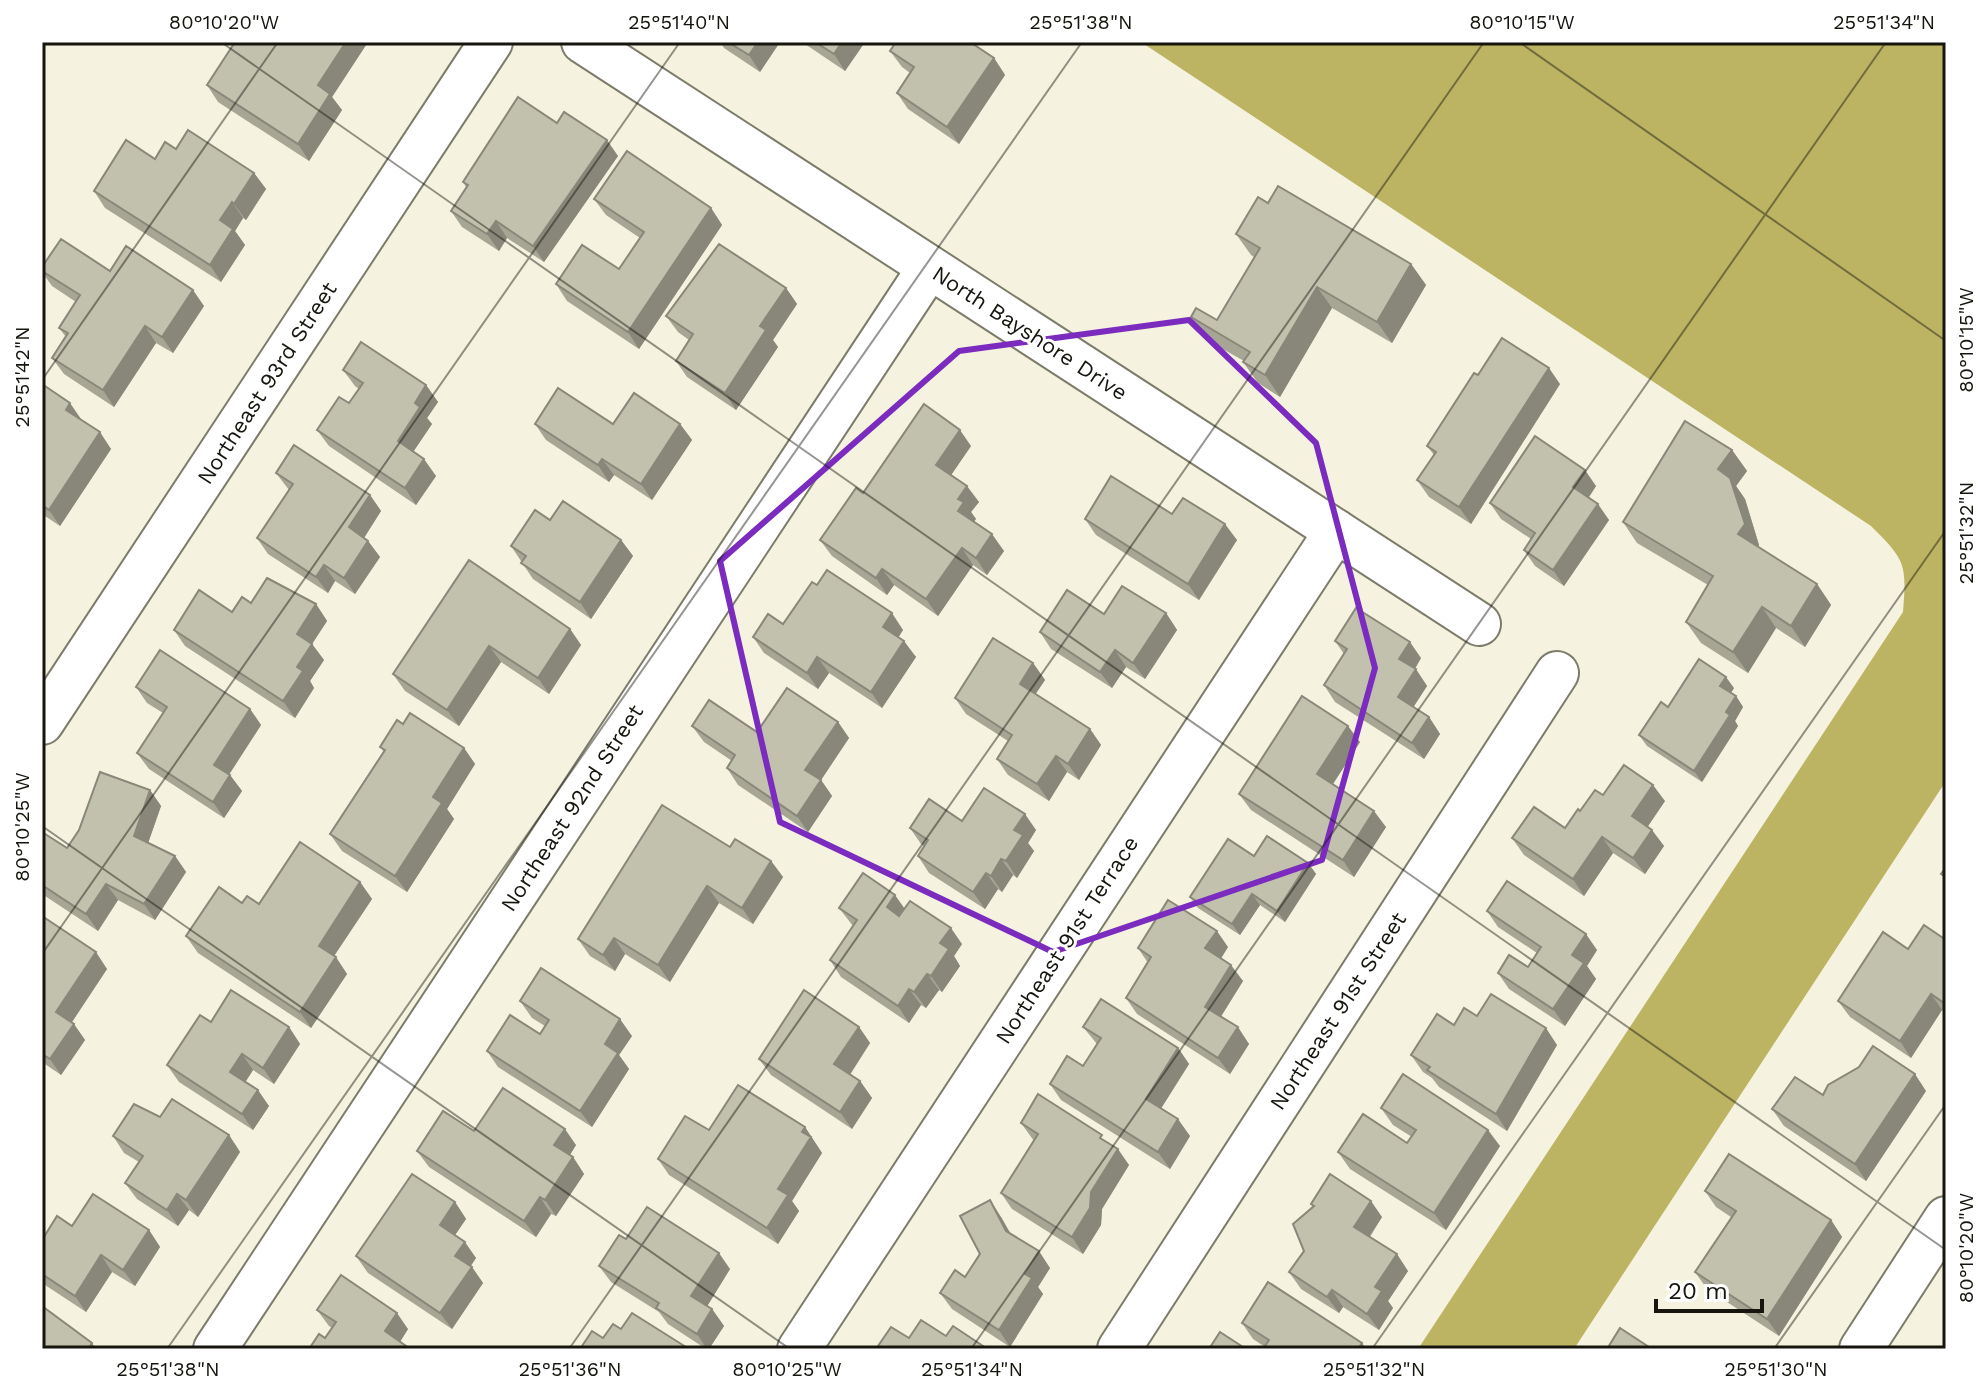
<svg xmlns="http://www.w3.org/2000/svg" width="1988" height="1391" font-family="'Work Sans',sans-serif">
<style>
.water{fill:#bcb462}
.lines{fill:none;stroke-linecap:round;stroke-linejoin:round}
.minor-casing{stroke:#7d7c6a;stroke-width:46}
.minor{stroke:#fff;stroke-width:42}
.wall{fill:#a7a695}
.shaded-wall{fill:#888779}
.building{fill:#c2c1ad;stroke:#888779;stroke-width:2}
.marked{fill:none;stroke:#7b2cbf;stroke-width:6;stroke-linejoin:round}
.ticks{fill:none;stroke:#16150e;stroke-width:2;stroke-opacity:0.45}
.labels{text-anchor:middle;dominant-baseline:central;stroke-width:6;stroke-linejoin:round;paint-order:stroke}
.street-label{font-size:22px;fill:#16150e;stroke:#fff}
.neatline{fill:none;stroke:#16150e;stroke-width:3}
.ticks-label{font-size:20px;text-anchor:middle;fill:#16150e}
</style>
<rect width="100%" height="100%" fill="#f5f3df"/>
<path class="water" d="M 1141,42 L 1946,42 L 1946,781 L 1574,1349 L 1418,1349 L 1903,612 C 1907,563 1905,560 1871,526 Z"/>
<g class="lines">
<defs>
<g id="minor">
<polyline points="583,42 1479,624"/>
<polyline points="42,723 491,42"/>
<polyline points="215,1349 929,268"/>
<polyline points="799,1349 1336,531"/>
<polyline points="1119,1349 1557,673"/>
<polyline points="1861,1349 1946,1218"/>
</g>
</defs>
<use href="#minor" class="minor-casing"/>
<use href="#minor" class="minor"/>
</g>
<g class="wall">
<polygon points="235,42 368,42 332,97 342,110 309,161 218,102 207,85"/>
<polygon points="720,42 780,42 760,72 724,48"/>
<polygon points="802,42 865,42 845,71"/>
<polygon points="890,51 994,58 1005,75 959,144 908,109 897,93 910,73 902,67"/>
<polygon points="557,123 618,156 544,262 507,238 499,251 462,227 451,211 466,187 463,182"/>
<polygon points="176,149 254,173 266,189 246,220 243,218 235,231 245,245 221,282 105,208 94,191 155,159"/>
<polygon points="594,199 711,208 722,225 639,349 567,301 556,284 619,269 640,238 606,215"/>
<polygon points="1268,203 1411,264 1426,285 1392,343 1332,308 1280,397 1258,383 1243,362 1244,361 1205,339 1191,317 1217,320 1254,257 1251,255 1236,234"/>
<polygon points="42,267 110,271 204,306 173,353 156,343 114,407 64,374 52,358 66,337 59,328 76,302 52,286 42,272"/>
<polygon points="786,288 797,304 773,340 778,347 736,410 687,377 676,361 689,340 678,332 666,316"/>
<polygon points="343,370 426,385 438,402 427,418 432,424 413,452 436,476 416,505 329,446 317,430 349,403 359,389 355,386"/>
<polygon points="1478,375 1560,384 1471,524 1429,497 1417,480 1434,455 1427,446"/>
<polygon points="42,384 81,419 111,449 60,526 42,514"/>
<polygon points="535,424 680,424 692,440 652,500 614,475 609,482 546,440"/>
<polygon points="971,446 951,475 979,502 971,512 976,519 974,521 1004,551 987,575 973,565 938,616 894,585 887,595 832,556 820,540 863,493"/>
<polygon points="1732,450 1747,471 1736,486 1745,499 1759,545 1758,547 1817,584 1831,605 1805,647 1776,628 1748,673 1701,643 1686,622 1708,585 1637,543 1623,522"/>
<polygon points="276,473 370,495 381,511 364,538 368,541 380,557 355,594 335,581 328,593 268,554 257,538 289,490"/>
<polygon points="1596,486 1589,497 1609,520 1564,586 1535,566 1524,550 1531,539 1501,519 1490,503"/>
<polygon points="1172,514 1237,540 1199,600 1096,535 1085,519"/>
<polygon points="550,520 621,540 633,556 591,619 533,579 511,546"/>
<polygon points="469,560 570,629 581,645 549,694 501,662 459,726 405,691 393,674"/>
<polygon points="817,585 903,630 898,637 916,657 882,708 829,673 818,689 764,653 753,637 783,624"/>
<polygon points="251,603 316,604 327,621 312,644 324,660 310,681 314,688 295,718 185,646 174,630 232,612"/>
<polygon points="1166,613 1177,630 1145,679 1126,667 1112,688 1051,649 1040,632"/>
<polygon points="1335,641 1421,658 1415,669 1427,686 1413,707 1429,717 1440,734 1424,759 1335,702 1324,685 1344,654"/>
<polygon points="1033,663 1045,680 1035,694 1090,729 1101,745 1079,780 1067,772 1049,801 1008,775 997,759 1008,741 966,714 955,698"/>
<polygon points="136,687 250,709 261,725 229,774 242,791 224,818 149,769 137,753 163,713 147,703"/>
<polygon points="1734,688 1731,693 1736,696 1743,707 1735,721 1738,726 1702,782 1647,746 1639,735 1668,707"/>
<polygon points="838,722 849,738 821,780 832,796 808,832 738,785 727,768 732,761 704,742 692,726 757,732"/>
<polygon points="403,724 464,748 475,764 447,809 454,819 407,892 342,851 330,834 384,752 380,747"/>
<polygon points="1360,742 1333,784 1386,827 1354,877 1251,810 1239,794"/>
<polygon points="150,790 161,806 148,843 175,856 186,872 155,920 118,900 98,931 42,894 42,832 67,848"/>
<polygon points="1603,795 1665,801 1648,826 1664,846 1645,874 1613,853 1584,896 1524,855 1512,838 1565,828 1580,811"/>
<polygon points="962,821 1036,830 1028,843 1034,851 1017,878 1013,875 1002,892 998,889 985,909 929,873 918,856 924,846 921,844 910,828"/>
<polygon points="730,847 771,861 783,877 753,924 719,903 670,982 625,954 615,971 590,956 578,939"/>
<polygon points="1254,856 1308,863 1316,874 1285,922 1260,905 1240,935 1198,908 1190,897"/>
<polygon points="360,882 372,899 334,956 347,974 311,1028 198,953 186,936 242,903 259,904"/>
<polygon points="839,908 905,909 962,944 954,956 960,966 942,992 939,990 926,1008 921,1005 909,1023 841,977 830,960 853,926"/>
<polygon points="1487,911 1597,950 1587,966 1596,979 1565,1026 1509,989 1498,973 1528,967 1537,953 1498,927"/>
<polygon points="42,916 107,969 72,1022 85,1040 61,1075 42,1062"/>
<polygon points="1946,940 1946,1013 1942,1010 1911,1058 1850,1017 1838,1001"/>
<polygon points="1228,947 1221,958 1243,981 1221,1016 1249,1044 1230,1074 1137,1014 1126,998 1148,963 1138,948"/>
<polygon points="520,1001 632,1036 619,1055 629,1069 592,1127 498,1067 487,1051 540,1034 545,1026 532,1018"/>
<polygon points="1477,1016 1557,1045 1507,1131 1439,1087 1432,1078 1423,1072 1411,1055 1454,1025"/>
<polygon points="211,1022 289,1027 300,1044 274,1084 253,1070 245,1082 269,1106 253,1130 179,1082 167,1065"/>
<polygon points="859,1027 870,1043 850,1074 860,1081 872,1098 852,1129 771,1075 759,1059"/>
<polygon points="1083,1027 1178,1048 1189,1064 1161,1108 1190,1136 1170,1169 1061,1100 1050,1084 1083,1066 1097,1044"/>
<polygon points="1926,1091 1866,1181 1784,1126 1772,1109 1823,1095"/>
<polygon points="1381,1108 1500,1146 1446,1230 1350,1169 1338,1152 1407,1143 1412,1137 1393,1125"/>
<polygon points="160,1117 229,1135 240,1152 198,1217 189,1210 178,1226 137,1199 125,1183 139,1162 124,1153 113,1136"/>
<polygon points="1021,1123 1108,1143 1129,1165 1102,1209 1101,1225 1083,1254 1012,1209 1001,1193 1034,1141"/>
<polygon points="805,1127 822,1153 792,1201 799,1211 778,1244 669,1175 658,1159 709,1130"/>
<polygon points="474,1131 576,1145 570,1155 573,1157 584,1174 556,1216 551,1214 536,1237 429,1167 417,1151"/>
<polygon points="1705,1191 1831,1220 1842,1237 1779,1336 1707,1289 1695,1272 1731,1217 1716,1207"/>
<polygon points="455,1202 466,1219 455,1235 476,1258 471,1266 483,1283 452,1329 368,1273 356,1256"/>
<polygon points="1311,1204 1382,1217 1370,1237 1408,1271 1388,1301 1393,1308 1379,1330 1343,1307 1339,1313 1301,1289 1289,1272 1304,1251 1313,1207"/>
<polygon points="1001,1217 1011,1234 1050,1268 1038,1287 1043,1294 1010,1347 952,1309 940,1293 965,1277"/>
<polygon points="72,1226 149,1230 160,1247 135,1286 112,1272 86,1312 42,1283 42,1240"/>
<polygon points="626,1239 730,1269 707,1306 712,1309 724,1326 709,1349 706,1349 668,1324 659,1312 611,1282 599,1266"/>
<polygon points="317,1310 408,1329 400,1342 325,1338 332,1328 329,1326"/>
<polygon points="1242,1323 1362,1343 1366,1349 1263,1349 1265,1347 1253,1339"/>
</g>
<g class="shaded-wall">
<polygon points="346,42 368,42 332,97 342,110 309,161 298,144 318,85"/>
<polygon points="758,42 780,42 760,72 749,55"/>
<polygon points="842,42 865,42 845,71 834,54"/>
<polygon points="994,58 1005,75 959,144 947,127"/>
<polygon points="607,140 618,156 544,262 533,246"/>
<polygon points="254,173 266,189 246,220 234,204"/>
<polygon points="232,202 243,218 235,231 245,245 221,282 210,265 220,220"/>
<polygon points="711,208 722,225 639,349 628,332"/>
<polygon points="496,221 507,238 499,251 487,234"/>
<polygon points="1411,264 1426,285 1392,343 1377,322"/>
<polygon points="1317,287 1332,308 1280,397 1265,375"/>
<polygon points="786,288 797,304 773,340 778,347 736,410 725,393 760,326"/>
<polygon points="193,290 204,306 173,353 162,337"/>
<polygon points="145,326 156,343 114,407 103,390"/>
<polygon points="1549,368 1560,384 1471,524 1459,507"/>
<polygon points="426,385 438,402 427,418 432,424 409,458 398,441 415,403"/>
<polygon points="70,403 81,419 77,426 66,410"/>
<polygon points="680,424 692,440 652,500 641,484"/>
<polygon points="960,430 971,446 947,481 936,465"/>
<polygon points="100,432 111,449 60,526 49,510"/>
<polygon points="1732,450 1747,471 1736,486 1745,499 1759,545 1753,556 1738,534 1718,469"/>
<polygon points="424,459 436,476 416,505 405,488"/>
<polygon points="602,459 614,475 609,482 598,465"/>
<polygon points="1585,470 1596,486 1585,503 1573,487"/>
<polygon points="967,486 979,502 971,512 976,519 970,527 958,511 958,499"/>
<polygon points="370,495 381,511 360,544 349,527"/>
<polygon points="1598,504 1609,520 1564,586 1553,570"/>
<polygon points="1225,524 1237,540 1199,600 1188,584"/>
<polygon points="992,534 1004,551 987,575 976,558"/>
<polygon points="621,540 633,556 591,619 580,602"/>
<polygon points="368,541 380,557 355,594 344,578"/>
<polygon points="962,548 973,565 938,616 926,599"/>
<polygon points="324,565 335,581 328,593 316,577"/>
<polygon points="882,569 894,585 887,595 876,578"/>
<polygon points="1817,584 1831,605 1805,647 1791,626"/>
<polygon points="316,604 327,621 312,644 324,660 310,681 314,688 295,718 283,701 297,667 297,634"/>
<polygon points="1762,607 1776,628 1748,673 1733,652"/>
<polygon points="892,613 903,630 895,643 883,627"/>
<polygon points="1166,613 1177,630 1145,679 1133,663"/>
<polygon points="570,629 581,645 549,694 538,678"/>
<polygon points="904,641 916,657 882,708 871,692"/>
<polygon points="1410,642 1421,658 1411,675 1399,659"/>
<polygon points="489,646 501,662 459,726 447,710"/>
<polygon points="1115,650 1126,667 1112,688 1100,672"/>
<polygon points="817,657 829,673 818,689 807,673"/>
<polygon points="1033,663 1045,680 1031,701 1020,684"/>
<polygon points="1416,669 1427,686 1409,714 1398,697"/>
<polygon points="1726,677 1734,688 1728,697 1720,686"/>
<polygon points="1736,696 1743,707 1735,721 1738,726 1702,782 1694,771 1726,712"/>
<polygon points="250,709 261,725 225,781 214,765"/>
<polygon points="1429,717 1440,734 1424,759 1412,743"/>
<polygon points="838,722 849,738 821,780 832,796 808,832 797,816 805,770"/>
<polygon points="1348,726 1360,742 1329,790 1317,774"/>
<polygon points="1090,729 1101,745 1079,780 1068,764"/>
<polygon points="464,748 475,764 447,809 454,819 407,892 395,876 433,797"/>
<polygon points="1056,756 1067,772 1049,801 1037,784"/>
<polygon points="230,775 242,791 224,818 213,802"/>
<polygon points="1653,785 1665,801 1644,832 1632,816"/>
<polygon points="150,790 161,806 145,852 134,836"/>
<polygon points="1374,811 1386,827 1354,877 1343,860"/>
<polygon points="1025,814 1036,830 1028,843 1034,851 1017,878 1006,861 1014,830"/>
<polygon points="1652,830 1664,846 1645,874 1633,858"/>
<polygon points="1602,837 1613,853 1584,896 1573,879"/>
<polygon points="175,856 186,872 155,920 144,904"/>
<polygon points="1001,859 1013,875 1002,892 991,876"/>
<polygon points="771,861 783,877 753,924 742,908"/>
<polygon points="1308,863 1316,874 1285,922 1277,911"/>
<polygon points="986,873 998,889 985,909 973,892"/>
<polygon points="360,882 372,899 330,962 319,946"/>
<polygon points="106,884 118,900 98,931 86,914"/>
<polygon points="707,886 719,903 670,982 658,965"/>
<polygon points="1252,894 1260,905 1240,935 1232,924"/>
<polygon points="895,895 907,912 898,924 887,907"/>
<polygon points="951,928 962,944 954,956 960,966 942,992 931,976 940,943"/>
<polygon points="1217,931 1228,947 1217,965 1205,948"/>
<polygon points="1586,934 1597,950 1587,966 1596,979 1565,1026 1553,1009 1572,955"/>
<polygon points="614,938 625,954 615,971 603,955"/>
<polygon points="96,952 107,969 68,1028 56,1012"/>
<polygon points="336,957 347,974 311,1028 300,1012"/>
<polygon points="1231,965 1243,981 1217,1023 1205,1007"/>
<polygon points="927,974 939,990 926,1008 914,992"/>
<polygon points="909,989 921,1005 909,1023 898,1006"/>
<polygon points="1931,994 1942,1010 1911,1058 1900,1041"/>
<polygon points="620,1019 632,1036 619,1055 629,1069 592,1127 580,1111 605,1044"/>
<polygon points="74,1024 85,1040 61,1075 50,1059"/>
<polygon points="289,1027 300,1044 274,1084 263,1068"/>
<polygon points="859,1027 870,1043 846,1081 834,1064"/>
<polygon points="1238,1027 1249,1044 1230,1074 1218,1058"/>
<polygon points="1546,1028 1557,1045 1507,1131 1496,1114"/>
<polygon points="1178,1048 1189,1064 1157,1115 1146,1099"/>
<polygon points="242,1054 253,1070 241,1089 230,1072"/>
<polygon points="1915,1074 1926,1091 1866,1181 1855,1164"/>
<polygon points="860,1081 872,1098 852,1129 840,1112"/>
<polygon points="258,1090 269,1106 253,1130 242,1114"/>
<polygon points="1178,1119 1190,1136 1170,1169 1158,1152"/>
<polygon points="805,1127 822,1153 792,1201 799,1211 778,1244 767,1228 778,1189"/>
<polygon points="565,1129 576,1145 566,1161 554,1145"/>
<polygon points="1488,1130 1500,1146 1446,1230 1434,1213"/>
<polygon points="229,1135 240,1152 198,1217 186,1200"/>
<polygon points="1118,1149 1129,1165 1102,1209 1101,1225 1083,1254 1072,1237 1091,1192"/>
<polygon points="573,1157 584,1174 556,1216 545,1200"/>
<polygon points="177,1194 189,1210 178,1226 167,1210"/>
<polygon points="540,1197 551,1214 536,1237 524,1221"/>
<polygon points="990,1200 1001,1217 1018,1248 1006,1231"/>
<polygon points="1371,1201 1382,1217 1365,1243 1354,1227"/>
<polygon points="455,1202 466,1219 451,1241 440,1225"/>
<polygon points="1831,1220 1842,1237 1779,1336 1767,1319"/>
<polygon points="149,1230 160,1247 135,1286 123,1270"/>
<polygon points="465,1242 476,1258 466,1272 455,1256"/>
<polygon points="1039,1251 1050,1268 1038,1287 1043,1294 1010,1347 999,1330 1025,1274"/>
<polygon points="719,1253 730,1269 703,1313 691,1296"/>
<polygon points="1397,1254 1408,1271 1388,1301 1393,1308 1379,1330 1367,1314 1375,1287"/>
<polygon points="101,1255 112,1272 86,1312 75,1296"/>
<polygon points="472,1267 483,1283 452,1329 440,1313"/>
<polygon points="1332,1290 1343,1307 1339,1313 1327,1297"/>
<polygon points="712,1309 724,1326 709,1349 707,1349 697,1334"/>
<polygon points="397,1313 408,1329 396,1348 385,1331"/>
<polygon points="92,1343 96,1349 88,1349"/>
<polygon points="1362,1343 1366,1349 1358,1349"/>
</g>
<g class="building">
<polygon points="235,42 346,42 318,85 330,94 298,144 207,85"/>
<polygon points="728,42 758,42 749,55"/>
<polygon points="815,42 842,42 834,54"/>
<polygon points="896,42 970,42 994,58 947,127 897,93 914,67 890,51"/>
<polygon points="518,97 557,123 564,112 607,140 533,246 496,221 487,234 451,211 468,185 463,182"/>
<polygon points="188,130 254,173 234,204 232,202 220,220 233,229 210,265 94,191 126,140 155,159 165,142 176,149"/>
<polygon points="627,151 711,208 628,332 556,284 582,245 619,269 644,232 594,199"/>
<polygon points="1278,186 1411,264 1377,322 1317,287 1265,375 1243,362 1250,352 1191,317 1196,308 1217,320 1260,248 1236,234 1258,197 1268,203"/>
<polygon points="61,239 110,271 126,246 193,290 162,337 145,326 103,390 52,358 68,333 59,328 80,295 42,271 42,267"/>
<polygon points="719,244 786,288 760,326 766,330 725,393 676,361 693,334 666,316"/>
<polygon points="1502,338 1549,368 1459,507 1417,480 1436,452 1427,446 1474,373 1478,375"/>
<polygon points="361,342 426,385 415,403 420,407 398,441 424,459 405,488 317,430 339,397 349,403 363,383 343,370"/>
<polygon points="42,384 70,403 66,410 100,432 49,510 42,505"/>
<polygon points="558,388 613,424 634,393 680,424 641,484 602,459 598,465 535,424"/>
<polygon points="924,404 960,430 936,465 967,486 958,499 964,502 958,511 992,534 976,558 962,548 926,599 882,569 876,578 820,540 856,488 863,493"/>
<polygon points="1685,421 1732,450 1718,469 1730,478 1745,524 1738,534 1817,584 1791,626 1762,607 1733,652 1686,622 1713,576 1623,522"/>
<polygon points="1535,436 1585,470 1573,487 1598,504 1553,570 1524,550 1535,533 1490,503"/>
<polygon points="294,445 370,495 349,527 368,541 344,578 324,565 316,577 257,538 293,484 276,473"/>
<polygon points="1111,476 1172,514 1183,498 1225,524 1188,584 1085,519"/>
<polygon points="563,501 621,540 580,602 521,563 526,556 511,546 535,510 550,520"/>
<polygon points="469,560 570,629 538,678 489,646 447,710 393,674"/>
<polygon points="827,570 892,613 883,627 904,641 871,692 817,657 807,673 753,637 768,614 783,624 812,582 817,585"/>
<polygon points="267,578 316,604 297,634 312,644 297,667 303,671 283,701 174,630 199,590 232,612 242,597 251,603"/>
<polygon points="1122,586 1166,613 1133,663 1115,650 1100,672 1040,632 1067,590 1104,614"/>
<polygon points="1356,608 1410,642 1399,659 1416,669 1398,697 1429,717 1412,743 1324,685 1347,649 1335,641"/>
<polygon points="993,638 1033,663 1020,684 1090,729 1068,764 1056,756 1037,784 997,759 1012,735 955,698"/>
<polygon points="160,650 250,709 214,765 230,775 213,802 137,753 167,707 136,687"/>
<polygon points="1699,659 1726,677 1720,686 1736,696 1726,712 1730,715 1694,771 1639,735 1661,702 1668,707"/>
<polygon points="787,688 838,722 805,770 821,780 797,816 727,768 735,755 692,726 709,700 757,732"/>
<polygon points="1302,696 1348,726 1317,774 1374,811 1343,860 1239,794"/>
<polygon points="410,713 464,748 433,797 442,803 395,876 330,834 385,750 380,747 397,720 403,724"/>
<polygon points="1624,765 1653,785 1632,816 1652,830 1633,858 1602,837 1573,879 1512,838 1534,807 1565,828 1578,809 1580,811 1595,790 1603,795"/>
<polygon points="100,772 150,790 134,836 175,856 144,904 106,884 86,914 42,885 42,832 67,848 79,830"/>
<polygon points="984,788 1025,814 1014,830 1023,835 1006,861 1001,859 991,876 986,873 973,892 918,856 928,840 910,828 929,799 962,821"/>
<polygon points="662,805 730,847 735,839 771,861 742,908 707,886 658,965 614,938 603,955 578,939"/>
<polygon points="1267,836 1308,863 1277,911 1252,894 1232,924 1190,897 1228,839 1254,856"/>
<polygon points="300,842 360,882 319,946 336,957 300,1012 186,936 219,887 242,903 247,896 259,904"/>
<polygon points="1946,867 1946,877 1941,874"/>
<polygon points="863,873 895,895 887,907 899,916 910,901 951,928 940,943 949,949 931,976 927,974 914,992 909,989 898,1006 830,960 857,920 839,908"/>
<polygon points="1507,881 1586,934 1572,955 1584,963 1553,1009 1498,973 1509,955 1528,967 1541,947 1487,911"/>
<polygon points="1168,900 1217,931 1205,948 1231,965 1205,1007 1238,1027 1218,1058 1126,998 1151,957 1138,948"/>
<polygon points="42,916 96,952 56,1012 74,1024 50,1059 42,1054"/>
<polygon points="1924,925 1946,940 1946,1000 1944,1003 1931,994 1900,1041 1838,1001 1883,932 1908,949"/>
<polygon points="541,968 620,1019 605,1044 618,1053 580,1111 487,1051 510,1015 540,1034 549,1020 520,1001"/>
<polygon points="231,990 289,1027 263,1068 242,1054 230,1072 258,1090 242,1114 167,1065 200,1015 211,1022"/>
<polygon points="804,990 859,1027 834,1064 860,1081 840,1112 759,1059"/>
<polygon points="1491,994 1546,1028 1496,1114 1427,1070 1430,1067 1411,1055 1437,1014 1454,1025 1464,1008 1477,1016"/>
<polygon points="1101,999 1178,1048 1146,1099 1178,1119 1158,1152 1050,1084 1067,1056 1083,1066 1101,1038 1083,1027"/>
<polygon points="1873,1046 1915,1074 1855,1164 1772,1109 1795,1077 1823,1095 1828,1085 1859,1067"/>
<polygon points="1403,1074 1488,1130 1434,1213 1338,1152 1363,1114 1407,1143 1416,1130 1381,1108"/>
<polygon points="738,1085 805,1127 802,1132 811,1137 778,1189 788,1195 767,1228 658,1159 685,1116 709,1130"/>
<polygon points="503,1088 565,1129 554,1145 573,1157 545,1200 540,1197 524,1221 417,1151 443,1111 474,1131"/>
<polygon points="1038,1094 1102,1135 1100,1138 1118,1149 1091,1192 1090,1208 1072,1237 1001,1193 1038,1134 1021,1123"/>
<polygon points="172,1099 229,1135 186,1200 177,1194 167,1210 125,1183 143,1156 113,1136 134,1104 160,1117"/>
<polygon points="1729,1154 1831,1220 1767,1319 1695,1272 1736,1211 1705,1191"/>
<polygon points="412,1174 455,1202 440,1225 465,1242 455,1256 472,1267 440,1313 356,1256"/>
<polygon points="1330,1174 1371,1201 1354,1227 1397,1254 1375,1287 1382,1291 1367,1314 1332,1290 1327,1297 1289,1272 1304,1251 1293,1224 1314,1206 1311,1204"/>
<polygon points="93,1194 149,1230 123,1270 101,1255 75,1296 42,1274 42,1240 57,1216 72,1226"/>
<polygon points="990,1200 1006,1231 1039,1251 1025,1274 1032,1278 999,1330 940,1293 955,1270 965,1277 980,1254 960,1216"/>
<polygon points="647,1207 719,1253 691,1296 712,1309 697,1334 656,1308 659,1303 599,1266 619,1235 626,1239"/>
<polygon points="341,1275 397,1313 385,1331 406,1346 404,1349 309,1349 319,1334 325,1338 336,1322 317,1310"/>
<polygon points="1268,1282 1362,1343 1358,1349 1263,1349 1269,1340 1242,1323"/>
<polygon points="42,1306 92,1343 88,1349 42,1349"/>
<polygon points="632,1313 686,1347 685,1349 580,1349 592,1331 603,1338 613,1324 621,1329"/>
<polygon points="921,1320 946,1336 953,1326 986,1348 876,1349 891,1327 909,1338"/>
<polygon points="1620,1328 1652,1349 1607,1349"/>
<polygon points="1220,1332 1246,1349 1209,1349"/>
</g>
<path class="marked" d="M 1189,320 L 1316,443 L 1375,668 L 1322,860 L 1053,952 L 780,822 L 720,561 L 959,351 Z"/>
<path class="ticks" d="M 221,42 L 1946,1250M 1519,42 L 1946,341M 42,380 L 278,42M 42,826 L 790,1349M 42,954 L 680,42M 167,1349 L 1082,42M 569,1349 L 1484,42M 971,1349 L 1886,42M 1372,1349 L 1946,530M 1774,1349 L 1946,1104"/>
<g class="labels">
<g class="street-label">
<text transform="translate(1030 333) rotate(33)">North Bayshore Drive</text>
<text transform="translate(267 383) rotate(-57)">Northeast 93rd Street</text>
<text transform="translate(572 808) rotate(-57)">Northeast 92nd Street</text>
<text transform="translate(1067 940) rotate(-57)">Northeast 91st Terrace</text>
<text transform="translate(1338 1011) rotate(-57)">Northeast 91st Street</text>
</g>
</g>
<rect width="1988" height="1391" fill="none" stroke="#ffffff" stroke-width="88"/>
<path d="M1656 1299v12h106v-12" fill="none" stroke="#16150e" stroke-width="4"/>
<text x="1668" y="1299" font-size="24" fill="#16150e" stroke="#ffffff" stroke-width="6" paint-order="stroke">20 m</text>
<rect x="44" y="44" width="1900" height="1303" class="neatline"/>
<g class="ticks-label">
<text x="224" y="29">80°10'20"W</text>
<text x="679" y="29">25°51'40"N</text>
<text x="1081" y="29">25°51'38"N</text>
<text x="1522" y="29">80°10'15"W</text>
<text x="1884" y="29">25°51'34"N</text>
<text transform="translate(1966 340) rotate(-90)" y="7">80°10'15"W</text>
<text transform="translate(22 377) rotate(-90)" y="7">25°51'42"N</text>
<text transform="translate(1966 533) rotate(-90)" y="7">25°51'32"N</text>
<text transform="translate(22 827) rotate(-90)" y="7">80°10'25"W</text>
<text transform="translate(1966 1248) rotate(-90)" y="7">80°10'20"W</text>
<text x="168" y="1376">25°51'38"N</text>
<text x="570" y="1376">25°51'36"N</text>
<text x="787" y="1376">80°10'25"W</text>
<text x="972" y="1376">25°51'34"N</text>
<text x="1374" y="1376">25°51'32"N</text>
<text x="1776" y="1376">25°51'30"N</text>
</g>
</svg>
